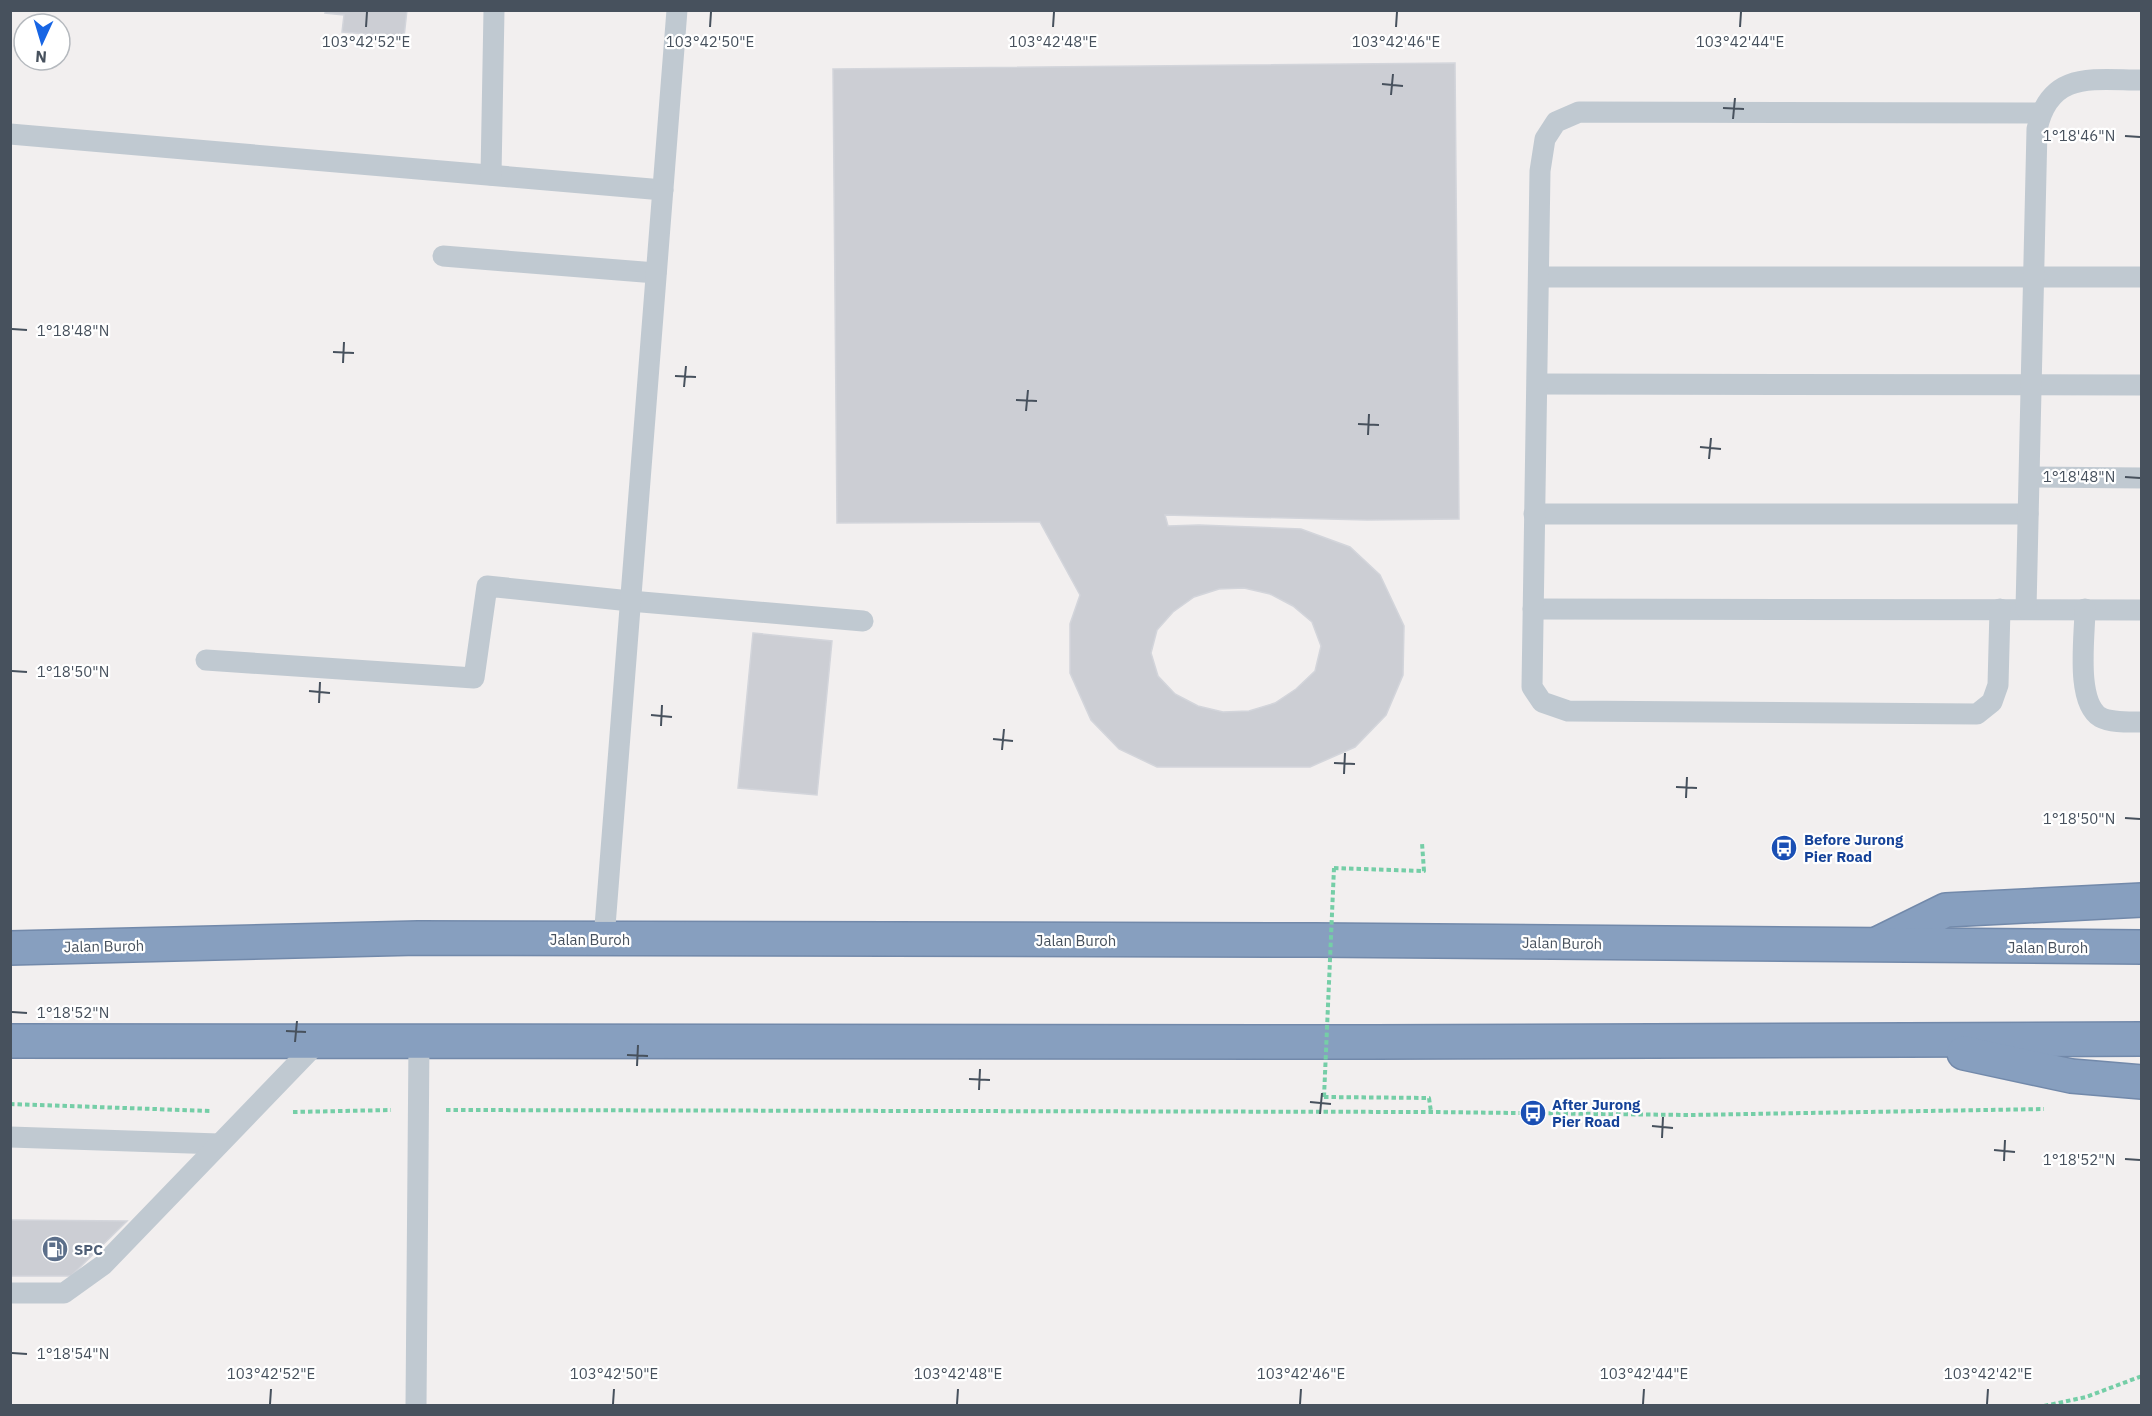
<svg xmlns="http://www.w3.org/2000/svg" width="2152" height="1416" font-family="'IBM Plex Sans',sans-serif">
<style>
.building{fill:#ccced4;stroke:#d3d5db;stroke-width:1.5;fill-rule:evenodd}
.lines{fill:none;stroke-linecap:round;stroke-linejoin:round}
.highway-casing{stroke:#7289aa;stroke-width:36}
.path{stroke:#75cea7;stroke-width:4;stroke-dasharray:4.5 3;stroke-linecap:butt}
.lane{stroke:#c0c9d1;stroke-width:21}
.highway{stroke:#879fbf;stroke-width:33}
.path-bridge{stroke:#75cea7;stroke-width:4;stroke-dasharray:4.5 3;stroke-linecap:butt}
.ticks{fill:none;stroke:#47515d;stroke-width:2}
.labels{text-anchor:middle;dominant-baseline:central;stroke-width:4.5;stroke-linejoin:round;paint-order:stroke}
.transit-label{font-size:15px;font-weight:bold;fill:#164399;stroke:#fff;text-anchor:start}
.street-label{font-size:15px;fill:#47515d;stroke:#fff}
.service-label{font-size:15px;font-weight:bold;fill:#4e5e75;stroke:#fff;text-anchor:start}
.ticks-label{font-size:15px;text-anchor:middle;fill:#47515d;stroke:#fff;stroke-width:4.5;stroke-linejoin:round;paint-order:stroke}
</style>
<rect width="100%" height="100%" fill="#f2efef"/>
<g class="building">
<polygon points="326,10 407,10 404,37 342,32 344,15 325,13"/>
<path d="M 1455,63 L 1459,519 L 1367,520 L 1165,515 L 1168,526 L 1199,525 L 1301,529 L 1350,547 L 1380,575 L 1404,626 L 1403,675 L 1386,715 L 1355,747 L 1310,767 L 1157,767 L 1119,749 L 1091,720 L 1070,673 L 1070,624 L 1080,595 L 1040,522 L 837,523 L 833,69 ZM 1244,588 L 1270,594 L 1293,606 L 1312,622 L 1321,646 L 1315,671 L 1296,689 L 1275,703 L 1249,711 L 1223,712 L 1198,706 L 1175,694 L 1158,676 L 1151,653 L 1157,630 L 1173,612 L 1194,597 L 1219,589 Z"/>
<polygon points="753,633 832,641 817,795 738,788"/>
<polygon points="10,1220 127,1221 71,1276 10,1276"/>
</g>
<g class="lines">
<defs>
<g id="highway">
<polyline points="1879,943 1946,910 2142,900"/>
<polyline points="10,948 418,938 1316,940 2142,947"/>
<polyline points="10,1041 1374,1042 2142,1039"/>
<polyline points="1964,1053 2071,1076 2142,1082"/>
</g>
</defs>
<use href="#highway" class="highway-casing"/>
<g class="path">
<polyline points="1334,868 1424,871 1422,843"/>
<polyline points="1324,1097 1429,1098 1431,1112"/>
<polyline points="10,1104 211,1111"/>
<polyline points="446,1110 1431,1112 1689,1115 2044,1109"/>
<polyline points="293,1112 391,1110"/>
<polyline points="2044,1406 2086,1397 2142,1376"/>
</g>
<g class="lane">
<polyline points="10,134 663,190"/>
<polyline points="491,175 494,10"/>
<polyline points="443,256 656,273"/>
<polyline points="1539,277 2142,277"/>
<polyline points="1538,384 2142,385"/>
<polyline points="2030,477 2142,478"/>
<polyline points="1534,514 2028,514"/>
<polyline points="1533,609 2142,610"/>
<polyline points="2000,609 1998,685 1992,702 1977,714 1568,711 1542,702 1532,687 1540,171 1545,139 1556,122 1579,112 2041,113"/>
<path d="M 2026,609 L 2037,129 C 2050,70 2093,80 2142,80"/>
<path d="M 2085,609 C 2085,635 2075,701 2100,717 C 2111,723 2129,722 2142,722"/>
<polyline points="206,660 474,678 487,586 630,601 863,621"/>
<polyline points="604,939 677,10"/>
<polyline points="10,1137 219,1144"/>
<polyline points="10,1293 64,1293 103,1265 318,1042"/>
<polyline points="416,1406 419,1041"/>
</g>
<use href="#highway" class="highway"/>
<polyline class="path-bridge" points="1324,1097 1334,868"/>
</g>
<path class="ticks" d="M 366,27 L 367,12M 710,27 L 711,12M 1053,27 L 1054,12M 1396,27 L 1397,12M 1740,27 L 1741,12M 1382,84 L 1403,86M 1391,95 L 1393,74M 1723,108 L 1744,109M 1733,119 L 1735,98M 2125,136 L 2140,137M 12,329 L 27,330M 333,352 L 354,353M 343,363 L 344,342M 675,376 L 696,377M 684,387 L 686,366M 1016,400 L 1037,401M 1026,411 L 1028,390M 1358,424 L 1379,425M 1368,435 L 1369,414M 1700,447 L 1721,449M 1709,459 L 1711,438M 2125,477 L 2140,478M 12,671 L 27,672M 309,691 L 330,693M 319,703 L 320,682M 651,715 L 672,717M 661,726 L 662,705M 993,739 L 1013,741M 1002,750 L 1004,729M 1334,763 L 1355,764M 1344,774 L 1345,753M 1676,787 L 1697,788M 1686,798 L 1687,777M 2125,818 L 2140,819M 12,1012 L 27,1013M 286,1031 L 306,1032M 295,1042 L 297,1021M 627,1055 L 648,1056M 637,1066 L 638,1045M 969,1079 L 990,1080M 979,1090 L 980,1069M 1310,1102 L 1331,1104M 1320,1114 L 1322,1093M 1652,1126 L 1673,1128M 1662,1138 L 1663,1117M 1994,1150 L 2015,1152M 2125,1159 L 2140,1160M 2004,1161 L 2005,1140M 12,1353 L 27,1354M 270,1404 L 271,1389M 613,1404 L 614,1389M 957,1404 L 958,1389M 1300,1404 L 1301,1389M 1643,1404 L 1644,1389M 1987,1404 L 1988,1389"/>
<defs>
<symbol id="bus-disc" viewBox="-11 -11 22 22"><circle r="9.5" fill="#1a4fb4" stroke="#fff"/><path d="M-5-6H5V4H4V6H2V4H-2V6H-4V4H-5ZM-3.5-4V0h7V-4ZM-3.5 1.2v1.5H-2V1.2ZM2 1.2v1.5H3.5V1.2Z" fill="#fff"/></symbol>
<symbol id="fuel-disc" viewBox="-11 -11 22 22"><circle r="9.5" fill="#5c6f8a" stroke="#fff"/><path d="M-5.5-6h7V0h2V4h1.3V-2.5L3-4.5l.8-.8L6-3V5H2.5V1h-1V6h-7ZM-4.2-4.7v3.2H.2V-4.7Z" fill="#fff"/></symbol>
</defs>
<g fill-rule="evenodd">
<use href="#bus-disc" x="1769" y="833" width="30" height="30"/>
<use href="#bus-disc" x="1518" y="1098" width="30" height="30"/>
<use href="#fuel-disc" x="40" y="1234" width="30" height="30"/>
</g>
<g class="labels">
<g class="transit-label">
<text x="1804" y="839">Before Jurong<tspan x="1804" dy="17">Pier Road</tspan></text>
<text x="1552" y="1104">After Jurong<tspan x="1552" dy="17">Pier Road</tspan></text>
</g>
<g class="street-label">
<text x="590" y="939">Jalan Buroh</text>
<text x="1076" y="940">Jalan Buroh</text>
<text transform="translate(1562 943) rotate(1)">Jalan Buroh</text>
<text transform="translate(104 946) rotate(-1)">Jalan Buroh</text>
<text x="2048" y="947">Jalan Buroh</text>
</g>
<g class="service-label">
<text x="74" y="1249">SPC</text>
</g>
</g>
<g class="ticks-label">
<text x="366" y="47">103°42'52"E</text>
<text x="710" y="47">103°42'50"E</text>
<text x="1053" y="47">103°42'48"E</text>
<text x="1396" y="47">103°42'46"E</text>
<text x="1740" y="47">103°42'44"E</text>
<text x="2079" y="141">1°18'46"N</text>
<text x="73" y="336">1°18'48"N</text>
<text x="2079" y="482">1°18'48"N</text>
<text x="73" y="677">1°18'50"N</text>
<text x="2079" y="824">1°18'50"N</text>
<text x="73" y="1018">1°18'52"N</text>
<text x="2079" y="1165">1°18'52"N</text>
<text x="73" y="1359">1°18'54"N</text>
<text x="271" y="1379">103°42'52"E</text>
<text x="614" y="1379">103°42'50"E</text>
<text x="958" y="1379">103°42'48"E</text>
<text x="1301" y="1379">103°42'46"E</text>
<text x="1644" y="1379">103°42'44"E</text>
<text x="1988" y="1379">103°42'42"E</text>
</g>
<rect width="2152" height="1416" fill="none" stroke="#47515d" stroke-width="24"/>
<g transform="translate(42 42) rotate(184)"><circle r="28" fill="#ffffff" stroke="#b5b9be" stroke-width="1.5"/>
<path d="M0-4.5L10 22L0 15L-10 22Z" fill="#1765e4"/>
<text y="-9" font-size="16" font-weight="bold" text-anchor="middle" fill="#47515d">N</text>
</g>
</svg>
